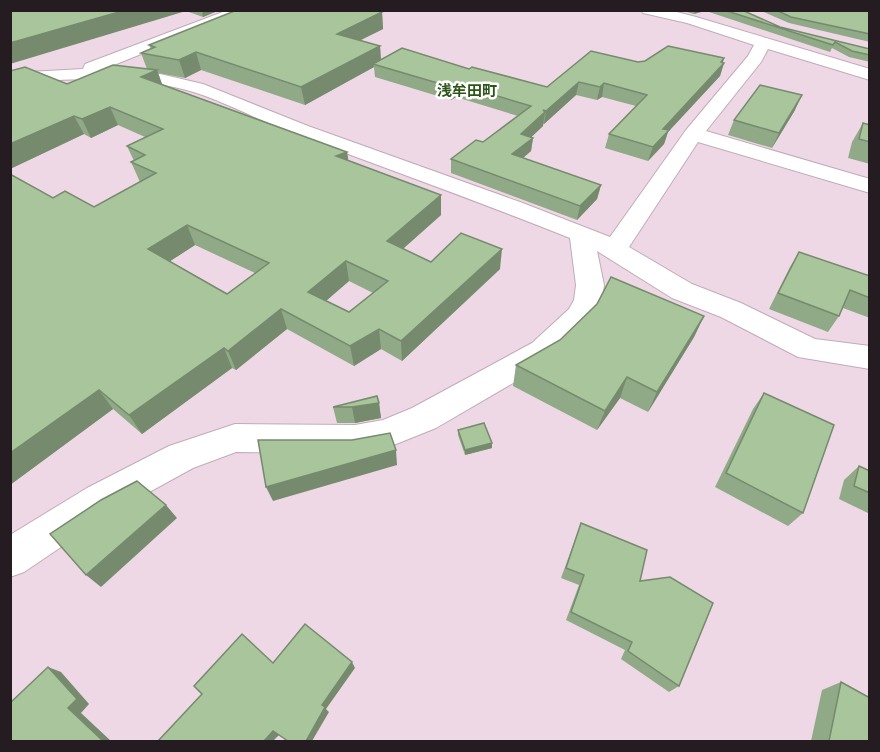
<svg xmlns="http://www.w3.org/2000/svg" width="880" height="752" font-family="'Fira Sans','Noto Sans JP',sans-serif">
<style>
.lines{fill:none;stroke-linecap:round;stroke-linejoin:round}
.minor-casing{stroke:#c2abb8;stroke-width:2}
.minor{fill:#fff;fill-rule:evenodd}
.wall{fill:#90a986;fill-rule:evenodd}
.shaded-wall{fill:#768a6d}
.building{fill:#a8c59c;stroke:#768a6d;stroke-width:1.5;fill-rule:evenodd}
.labels{text-anchor:middle;dominant-baseline:central;stroke-width:5;stroke-linejoin:round;paint-order:stroke}
.far-quarter-label{font-size:15px;font-weight:bold;fill:#2e5519;stroke:#fff}
</style>
<rect width="100%" height="100%" fill="#efd8e5"/>
<g class="lines">
<defs>
<path id="minor" d="M 228,10 L 250,10 L 104,69 L 160,74 L 203,84 L 308,126 L 520,202 L 610,237 L 686,130 L 748,56 L 754,45 L 687,23 L 643,13 L 641,10 L 669,10 L 696,17 L 870,69 L 870,80 L 768,49 L 761,62 L 706,131 L 870,179 L 870,193 L 698,142 L 629,247 L 692,284 L 741,303 L 815,339 L 870,346 L 870,369 L 798,357 L 721,317 L 672,298 L 597,251 L 604,285 L 602,300 L 589,323 L 554,359 L 436,428 L 386,448 L 355,453 L 236,452 L 193,468 L 113,512 L 24,572 L 10,577 L 10,535 L 87,488 L 169,446 L 235,424 L 355,425 L 383,420 L 412,408 L 532,343 L 569,309 L 574,300 L 576,285 L 570,238 C 480,202 388,169 297,135 C 256,120 217,96 174,87 C 120,76 65,79 10,83 L 10,73 L 83,69 L 85,64 Z"/>
</defs>
<use href="#minor" class="minor-casing"/>
<use href="#minor" class="minor"/>
</g>
<g class="wall">
<polygon points="10,10 220,10 203,17 186,11"/>
<polygon points="680,10 742,10 780,27 870,49 870,62 849,57 832,48 830,52 706,11 694,14"/>
<polygon points="759,10 870,10 870,42 789,23"/>
<path d="M 382,12 L 383,29 L 360,40 L 380,46 L 381,60 L 469,69 L 547,87 L 638,62 L 724,63 L 720,76 L 668,132 L 664,144 L 648,161 L 605,148 L 609,134 L 636,106 L 602,97 L 597,100 L 576,95 L 544,124 L 543,124 L 543,126 L 531,137 L 533,138 L 531,151 L 523,158 L 601,185 L 597,199 L 577,220 L 451,173 L 451,159 L 483,142 L 518,116 L 456,97 L 451,100 L 375,77 L 374,67 L 305,105 L 201,70 L 185,78 L 158,73 L 162,84 L 347,152 L 348,160 L 441,195 L 441,215 L 403,249 L 431,262 L 500,269 L 402,361 L 381,349 L 354,366 L 287,329 L 236,370 L 232,368 L 142,434 L 113,409 L 10,485 L 53,198 L 94,207 L 140,182 L 131,162 L 134,161 L 127,146 L 145,137 L 118,125 L 91,138 L 84,134 L 10,169 L 67,84 L 147,69 L 141,53 L 151,49 L 149,45 ZM 195,245 L 255,273 L 227,294 L 170,261 ZM 349,281 L 373,293 L 349,312 L 326,301 Z"/>
<polygon points="795,110 772,148 728,135 734,120"/>
<polygon points="863,123 870,125 870,164 848,158 852,142"/>
<polygon points="799,252 870,276 870,318 843,308 839,316 828,332 769,309 790,267"/>
<polygon points="704,316 694,337 648,412 620,398 597,430 513,386 516,365"/>
<polygon points="764,393 803,513 788,526 715,487 753,409"/>
<polygon points="379,403 381,418 355,423 337,423 333,407"/>
<polygon points="458,430 492,448 465,455 458,435"/>
<polygon points="859,466 870,471 870,514 839,499 844,480"/>
<polygon points="581,523 640,581 679,686 669,692 621,659 625,650 566,620 579,585 561,578"/>
<polygon points="841,682 870,741 811,741 822,690"/>
</g>
<g class="shaded-wall">
<polygon points="126,10 186,11 10,64 10,43"/>
<polygon points="202,10 220,10 203,17"/>
<polygon points="696,10 706,10 694,14"/>
<polygon points="382,12 383,29 339,51 337,34"/>
<polygon points="380,46 381,63 373,64 374,67 305,105 301,87"/>
<polygon points="196,52 201,70 185,78 179,60"/>
<polygon points="724,58 722,66 724,63 720,76 668,132 664,144 648,161 653,147 663,129"/>
<polygon points="157,70 163,87 141,77"/>
<polygon points="579,82 576,95 544,124 546,111"/>
<polygon points="604,83 602,97 597,100 600,87"/>
<polygon points="457,84 456,97 451,100 451,87"/>
<polygon points="802,95 795,110 772,148 779,133"/>
<polygon points="110,107 118,125 91,138 82,119"/>
<polygon points="545,112 543,126 520,148 521,134"/>
<polygon points="74,116 84,134 10,169 10,144"/>
<polygon points="533,138 531,151 511,168 512,154"/>
<polygon points="347,152 350,171 336,156"/>
<polygon points="601,185 597,199 577,220 580,206"/>
<polygon points="441,195 441,215 389,261 387,241"/>
<polygon points="187,225 195,245 158,269 148,249"/>
<polygon points="502,249 500,269 402,361 401,341"/>
<polygon points="346,261 349,281 313,312 308,292"/>
<polygon points="281,309 287,329 236,370 228,351"/>
<polygon points="704,316 694,337 648,412 657,392"/>
<polygon points="379,329 381,349 354,366 350,346"/>
<polygon points="224,348 232,368 142,434 129,415"/>
<polygon points="627,377 620,398 597,430 605,411"/>
<polygon points="99,390 113,409 10,485 10,453"/>
<polygon points="379,403 381,418 355,423 352,407"/>
<polygon points="492,443 492,448 465,455 465,450"/>
<polygon points="396,450 397,465 273,501 266,487"/>
<polygon points="166,505 177,518 101,587 86,575"/>
<polygon points="352,662 355,668 326,709 329,712 312,741 306,741 322,705"/>
<polygon points="48,667 61,672 89,704 81,713 111,741 103,741 68,708"/>
<polygon points="273,731 279,735 273,741 264,741"/>
</g>
<g class="building">
<polygon points="10,10 126,10 10,43"/>
<polygon points="237,10 374,10 382,12 337,34 380,46 301,87 196,52 179,60 141,53 155,47 149,45"/>
<polygon points="724,10 742,10 780,27 870,49 870,55 852,51 835,42 833,45"/>
<polygon points="776,10 870,10 870,34 791,17"/>
<polygon points="668,46 724,58 721,62 724,63 663,129 669,130 653,147 609,134 647,95 604,83 600,87 579,82 546,111 543,110 545,112 521,134 533,138 512,154 601,185 580,206 451,159 476,140 483,142 531,106 457,84 451,87 373,64 402,48 469,69 472,67 547,87 591,51 638,62 645,61"/>
<path d="M 113,65 L 157,70 L 141,77 L 347,152 L 336,156 L 441,195 L 387,241 L 431,262 L 461,233 L 502,249 L 401,341 L 379,329 L 350,346 L 281,309 L 228,351 L 224,348 L 129,415 L 99,390 L 10,453 L 10,174 L 53,198 L 65,191 L 94,207 L 156,173 L 131,162 L 145,155 L 127,146 L 163,129 L 110,107 L 82,119 L 74,116 L 10,144 L 10,71 L 25,67 L 67,84 ZM 187,225 L 269,263 L 227,294 L 148,249 ZM 346,261 L 388,281 L 349,312 L 308,292 Z"/>
<polygon points="760,85 802,95 779,133 734,120"/>
<polygon points="863,123 870,125 870,142 859,139"/>
<polygon points="799,252 870,276 870,298 850,290 839,316 778,293"/>
<polygon points="611,277 704,316 657,392 627,377 605,411 516,365 560,340 597,304"/>
<polygon points="764,393 834,425 803,513 726,473"/>
<polygon points="377,396 379,403 352,407 333,407"/>
<polygon points="484,423 492,443 465,450 458,430"/>
<polygon points="390,433 396,450 266,487 258,440 352,440"/>
<polygon points="859,466 870,471 870,493 854,486"/>
<polygon points="137,481 166,505 86,575 50,534 101,500"/>
<polygon points="581,523 647,550 640,581 670,577 713,603 679,686 628,651 632,642 571,612 584,575 566,568"/>
<polygon points="305,624 352,662 322,705 325,707 306,741 288,741 273,731 264,741 158,741 202,694 194,686 242,634 273,663"/>
<polygon points="48,667 77,699 68,708 103,741 10,741 10,703"/>
<polygon points="841,682 870,698 870,741 829,741"/>
</g>
<g class="labels">
<g class="far-quarter-label">
<text x="467" y="91">浅牟田町</text>
</g>
</g>
<rect width="880" height="752" fill="none" stroke="#251c21" stroke-width="24"/>
</svg>
